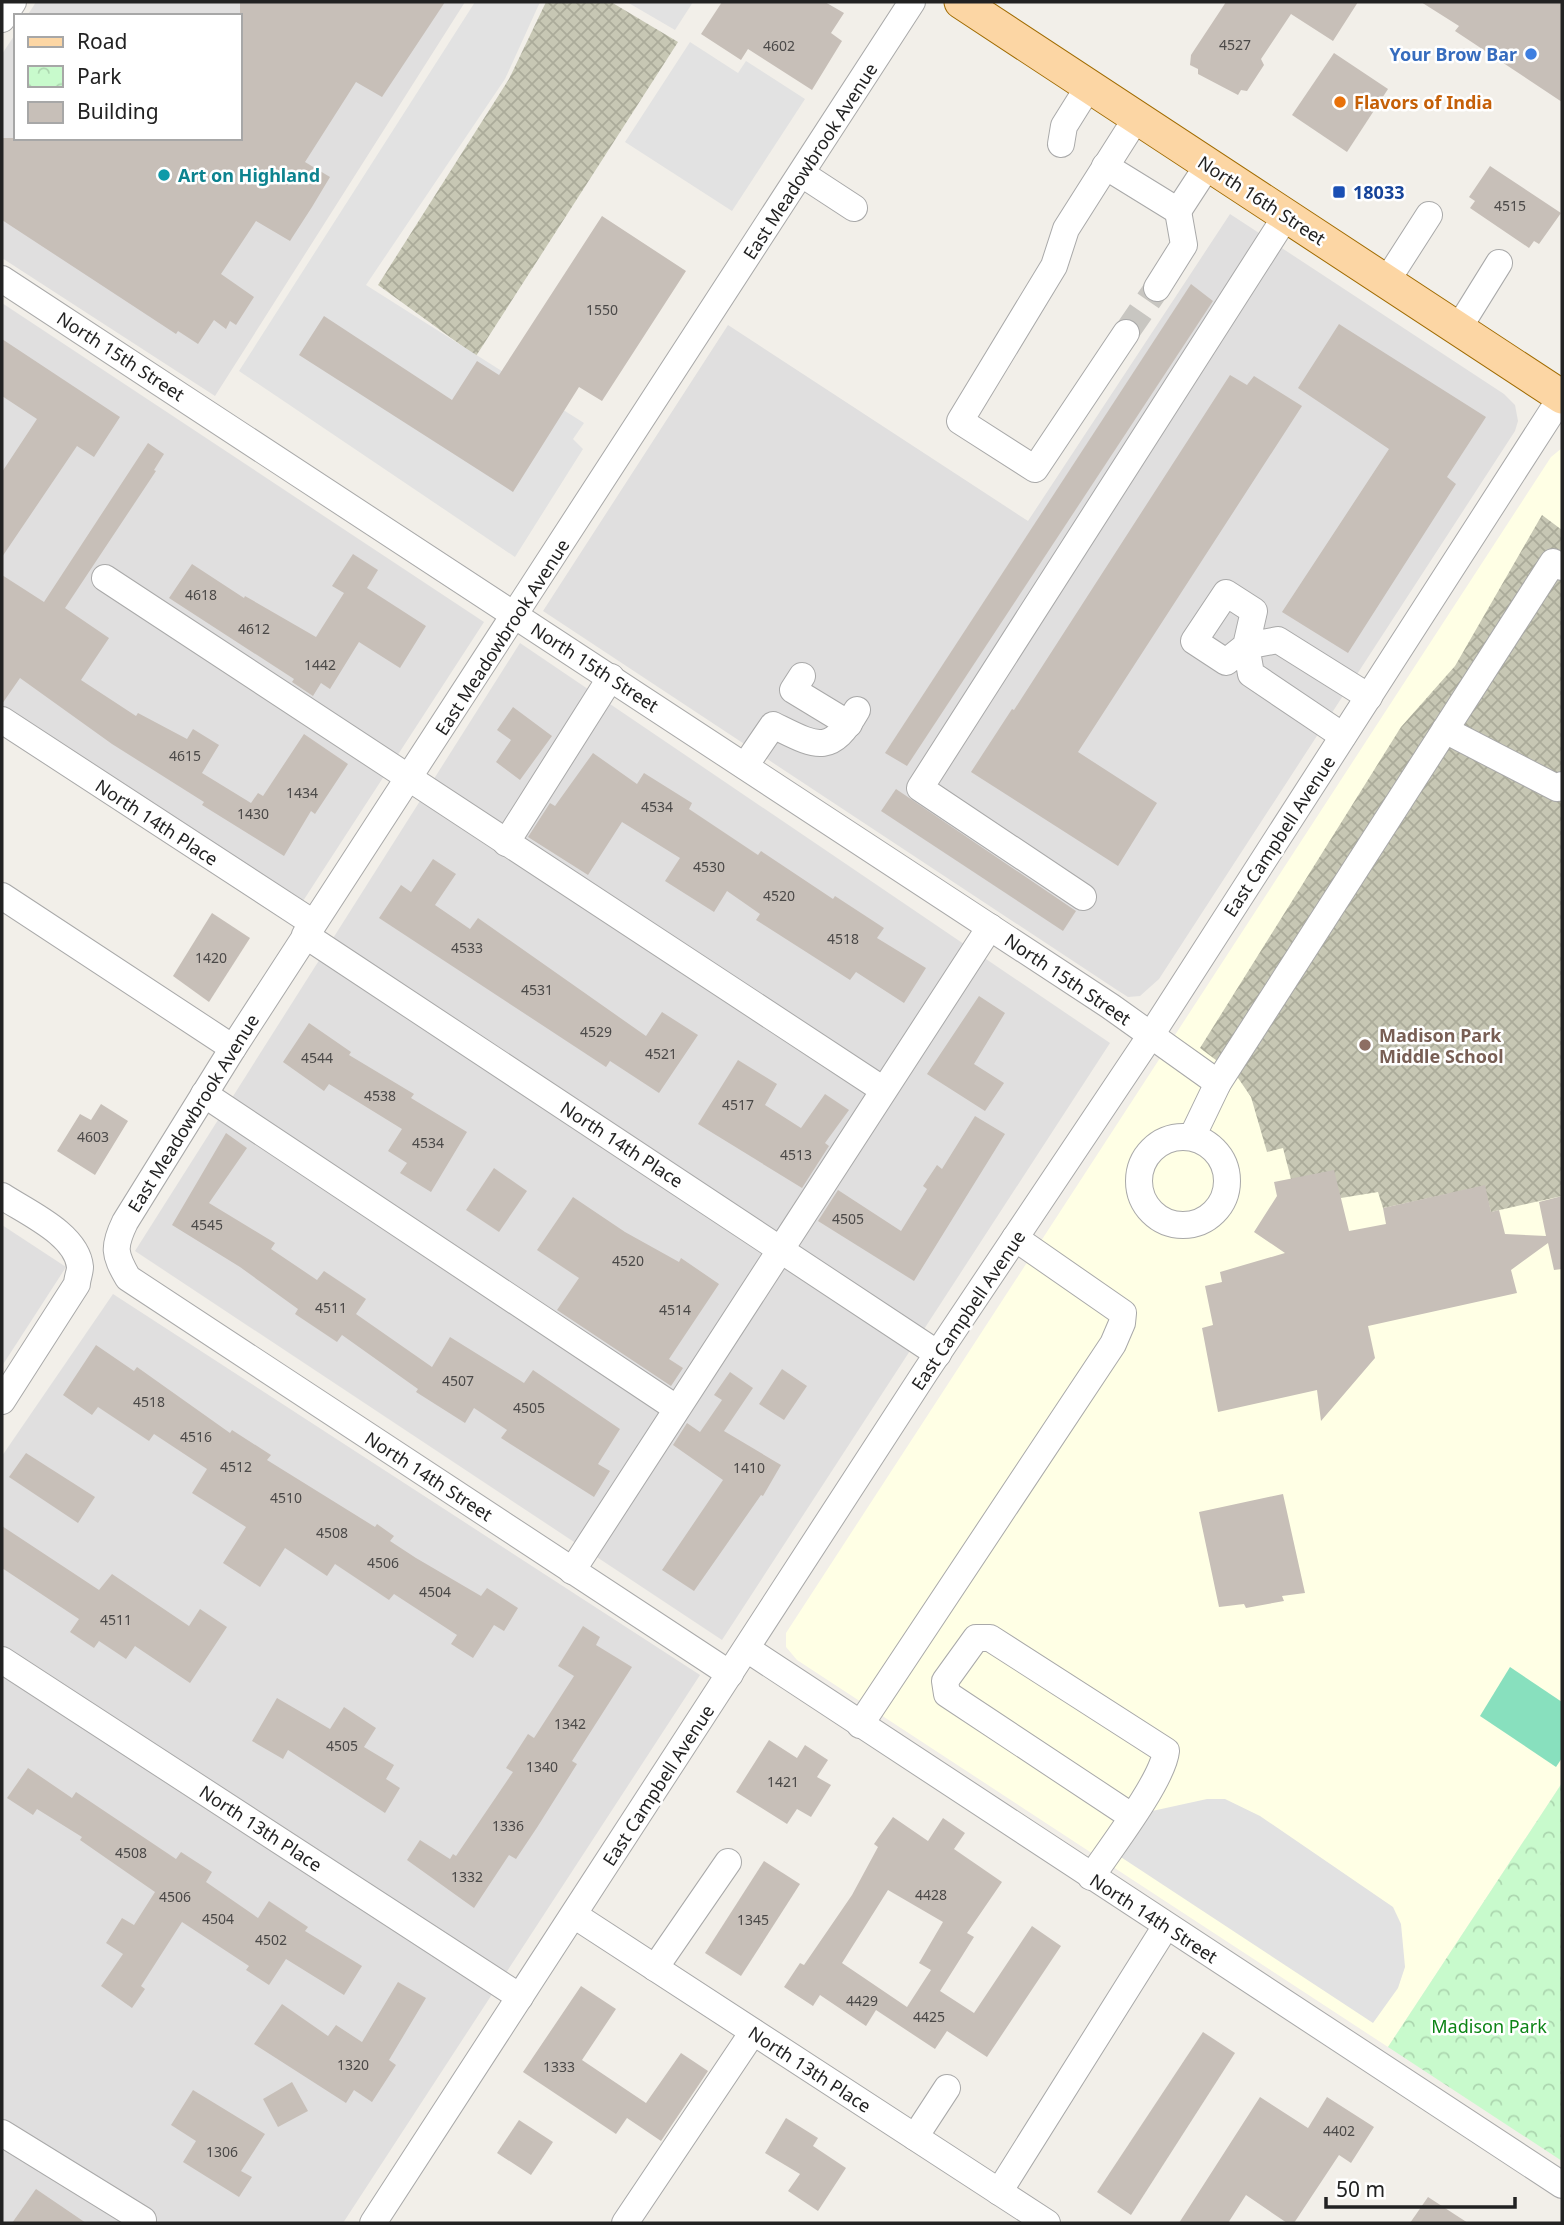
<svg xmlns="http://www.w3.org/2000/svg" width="1564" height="2225" font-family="'Noto Sans',sans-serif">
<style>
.residential{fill:#e0dfdf}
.education{fill:#ffffe5}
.construction{fill:url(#construction-cross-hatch)}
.park{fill:url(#park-crowns)}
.pitch{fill:#88e0be}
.parking{fill:#e2e2e2}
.building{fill:#c7bfb8;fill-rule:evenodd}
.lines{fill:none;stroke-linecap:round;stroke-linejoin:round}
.minor-tunnel{stroke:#c8c6c1;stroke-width:26;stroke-dasharray:26 13;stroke-linecap:butt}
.minor-casing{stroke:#a9a9a9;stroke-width:28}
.major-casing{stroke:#a06b00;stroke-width:35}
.minor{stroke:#fff;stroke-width:26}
.major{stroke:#fcd6a4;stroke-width:33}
.shop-dot{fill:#3f7fe0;stroke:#fff;stroke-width:2.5}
.food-dot{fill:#e8710a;stroke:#fff;stroke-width:2.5}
.culture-dot{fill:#0f9aa8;stroke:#fff;stroke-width:2.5}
.transit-dot{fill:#1a4fb4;stroke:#fff;stroke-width:2.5}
.education-dot{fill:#8d6e63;stroke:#fff;stroke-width:2.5}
.labels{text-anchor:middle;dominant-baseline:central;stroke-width:5;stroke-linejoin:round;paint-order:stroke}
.number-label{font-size:14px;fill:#4b4948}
.shop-label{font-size:18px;font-weight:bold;fill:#366cbe;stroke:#fff;text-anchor:end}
.food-label{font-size:18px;font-weight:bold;fill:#c56008;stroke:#fff;text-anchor:start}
.street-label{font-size:18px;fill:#222;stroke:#fff}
.culture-label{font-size:18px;font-weight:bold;fill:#0d838f;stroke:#fff;text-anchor:start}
.transit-label{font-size:18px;font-weight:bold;fill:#164399;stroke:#fff;text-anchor:start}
.education-label{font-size:18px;font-weight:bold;fill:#785e54;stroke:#fff;text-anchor:start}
.park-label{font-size:18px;fill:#0c8416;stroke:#fff}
</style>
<defs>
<pattern id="construction-cross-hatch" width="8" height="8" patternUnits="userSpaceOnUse" patternTransform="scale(1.75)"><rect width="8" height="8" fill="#c7c7b4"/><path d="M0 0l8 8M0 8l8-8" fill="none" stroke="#abab9a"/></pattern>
<pattern id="park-crowns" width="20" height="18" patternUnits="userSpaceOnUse" patternTransform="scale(1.75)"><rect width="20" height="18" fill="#c8facc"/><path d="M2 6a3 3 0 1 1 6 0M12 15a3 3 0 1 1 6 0" fill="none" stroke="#acd6af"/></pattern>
</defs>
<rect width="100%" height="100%" fill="#f2efe9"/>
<g class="residential">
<polygon points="36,2 465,2 215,396 2,258 2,54 16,33 16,138 240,138 240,16 27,16"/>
<polygon points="1230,214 1504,394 1515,405 1518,421 1515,431 1159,979 1140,996 1128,997 1117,990 543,611 728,325 1028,521"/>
<polygon points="2,303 484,622 303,901 2,711"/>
<polygon points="520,643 1110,1043 722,1640 135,1251"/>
<polygon points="2,1225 66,1267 2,1366"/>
<polygon points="113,1294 700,1675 343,2223 2,2223 2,1456"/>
</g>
<polygon class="education" points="1562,448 1562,1783 1388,2047 797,1660 786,1647 786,1633 1551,457"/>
<g class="construction">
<polygon points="546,2 611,2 678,42 476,356 378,285 509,79"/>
<polygon points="1542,515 1562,530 1562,1196 1491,1212 1484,1186 1383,1208 1378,1192 1341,1198 1291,1179 1283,1148 1267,1152 1251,1097 1236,1075 1200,1048 1401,727 1455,666"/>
</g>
<polygon class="park" points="1562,1783 1562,2161 1388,2047"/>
<polygon class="pitch" points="1510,1667 1562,1702 1562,1758 1556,1767 1480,1716"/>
<g class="parking">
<polygon points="475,2 540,2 505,79 366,285 584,423 573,439 583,449 515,557 239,371"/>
<polygon points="627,2 693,2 675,30"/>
<polygon points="690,42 738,73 746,61 805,99 732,211 625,142"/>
<polygon points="1207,1799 1225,1799 1260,1816 1393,1907 1401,1924 1405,1967 1398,1988 1373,2023 1101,1844 1143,1813"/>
</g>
<g class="building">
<polygon points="240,2 445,2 382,97 356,82 305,162 330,177 312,207 290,241 256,221 221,274 254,297 236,325 230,321 226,329 214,320 198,344 178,331 176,334 2,220 2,138 240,138"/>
<polygon points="722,2 825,2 844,13 831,33 842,41 812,90 748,49 741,60 701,34"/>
<polygon points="1226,2 1358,2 1333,41 1291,14 1261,59 1264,65 1247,91 1241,90 1238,95 1198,74 1198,69 1190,65 1191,55"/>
<polygon points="1421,2 1562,2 1562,102 1455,31 1459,26"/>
<polygon points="1334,53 1388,89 1347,152 1292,115"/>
<polygon points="1490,166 1561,213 1539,244 1534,241 1529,248 1470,208 1475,201 1469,197"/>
<polygon points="602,216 686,271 602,401 579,387 513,492 299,355 324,316 452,400 477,361 499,375"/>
<polygon points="1191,284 1213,301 907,766 885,753"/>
<polygon points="1339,324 1486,417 1447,477 1456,484 1348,653 1282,612 1389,449 1298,388"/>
<polygon points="2,339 120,417 94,457 77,446 2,557 2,472 37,419 2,396"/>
<polygon points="1230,375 1247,385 1254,376 1302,406 1078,752 1157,803 1118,866 971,772 1012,709 1014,710"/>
<polygon points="148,443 164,454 154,470 156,471 65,608 109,638 81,680 136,716 138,713 187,739 193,729 219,745 202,773 251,803 258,793 263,796 304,734 348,764 315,814 311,811 284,856 202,805 204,802 112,744 20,678 2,704 2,575 44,602"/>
<polygon points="353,554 378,570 367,588 426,626 400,668 359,642 330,689 321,683 313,696 292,682 294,679 169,598 192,564 244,598 245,596 316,637 344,593 332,586"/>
<polygon points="513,707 552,736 520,780 496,762 511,740 497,730"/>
<polygon points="593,753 637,784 644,773 692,803 689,809 758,855 761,851 833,899 835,896 884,928 877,938 926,968 904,1003 856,972 850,980 756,920 760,914 727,891 714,912 665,881 680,858 622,822 588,875 528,837 550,803 555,806"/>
<polygon points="896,789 1076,911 1063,931 881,811"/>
<polygon points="433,859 456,874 435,905 470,929 478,918 646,1036 662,1012 698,1035 659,1093 610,1061 606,1067 379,918 401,885 411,892"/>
<polygon points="212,913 250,938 209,1002 173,976"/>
<polygon points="979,996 1005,1013 974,1064 1004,1083 985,1111 927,1074"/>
<polygon points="309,1023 351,1052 349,1055 414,1094 411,1098 467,1132 431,1192 400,1173 407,1163 388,1151 402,1129 329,1084 324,1091 283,1062"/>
<polygon points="738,1060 777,1084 765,1105 801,1128 825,1094 849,1110 825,1143 829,1146 802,1188 698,1124"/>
<polygon points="101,1104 128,1121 95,1175 57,1151 80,1114 91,1120"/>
<polygon points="975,1116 1005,1134 914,1281 818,1221 838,1190 901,1231 927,1189 923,1186 937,1165 942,1169"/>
<polygon points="226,1133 247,1148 209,1203 275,1243 271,1249 317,1280 324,1271 366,1299 356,1314 432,1367 450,1337 524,1383 533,1370 620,1429 598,1464 610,1471 594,1497 501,1438 507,1430 474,1408 465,1423 416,1392 418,1389 342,1335 337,1342 295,1314 298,1309 240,1267 172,1225"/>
<polygon points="494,1168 527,1191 499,1232 466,1210"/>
<polygon points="1334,1170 1349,1231 1386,1224 1383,1208 1485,1185 1491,1212 1499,1210 1505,1234 1546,1236 1539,1202 1562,1196 1562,1269 1554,1270 1548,1243 1511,1270 1517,1293 1368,1326 1375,1358 1321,1421 1317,1390 1218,1412 1202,1328 1213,1325 1205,1286 1222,1282 1220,1272 1285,1253 1254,1232 1277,1196 1274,1182"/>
<polygon points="573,1197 625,1232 679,1262 681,1258 719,1284 669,1359 683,1368 671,1386 557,1310 579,1278 537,1250"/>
<polygon points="96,1345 134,1371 137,1367 230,1433 232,1430 271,1455 267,1460 375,1527 377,1524 394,1536 390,1541 416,1558 481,1596 487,1588 518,1608 504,1631 494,1625 473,1658 451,1644 457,1635 394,1594 389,1600 335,1564 327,1576 285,1548 260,1587 223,1563 246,1527 192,1493 207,1469 154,1434 149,1441 98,1407 92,1415 63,1395"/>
<polygon points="782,1369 807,1386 784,1420 759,1404"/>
<polygon points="730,1372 753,1388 724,1431 781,1465 763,1496 761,1495 694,1591 662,1570 723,1480 673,1445 687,1423 700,1432 722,1400 714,1395"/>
<polygon points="26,1453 95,1497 78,1523 9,1477"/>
<polygon points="1283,1494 1305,1593 1282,1596 1284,1601 1246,1608 1244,1604 1219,1607 1199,1512"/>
<polygon points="2,1526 99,1590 112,1574 189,1626 200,1609 227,1627 190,1683 135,1646 126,1659 99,1641 94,1648 70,1632 79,1619 2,1568"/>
<polygon points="583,1626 600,1637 596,1645 632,1667 572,1761 577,1764 538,1826 516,1859 509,1855 474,1908 407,1860 420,1840 450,1859 453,1854 456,1856 513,1772 506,1768 528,1734 534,1738 574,1676 558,1666"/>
<polygon points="277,1698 330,1729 344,1707 376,1728 364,1747 394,1765 386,1779 400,1788 385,1813 288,1750 283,1759 252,1741"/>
<polygon points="769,1740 797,1758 805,1745 828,1760 817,1777 831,1785 811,1817 797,1809 787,1824 736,1792"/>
<polygon points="28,1768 72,1798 76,1792 176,1859 181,1852 212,1872 206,1882 258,1918 269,1901 308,1927 305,1931 362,1966 344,1995 286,1959 269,1985 246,1970 249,1966 182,1922 141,1986 145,1989 132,2008 101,1986 123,1954 106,1943 122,1918 134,1925 155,1892 80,1840 82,1837 37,1809 33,1815 7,1798"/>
<path d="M 893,1817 L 928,1841 L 943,1818 L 965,1833 L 954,1849 L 1002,1882 L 967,1933 L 974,1937 L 940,1991 L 974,2013 L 1032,1926 L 1061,1946 L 987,2057 L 947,2031 L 935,2049 L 876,2010 L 866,2026 L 820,1995 L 813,2006 L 784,1987 L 800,1963 L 804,1965 L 852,1895 L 878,1847 L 874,1844 ZM 888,1890 L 943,1922 L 919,1963 L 931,1970 L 907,2007 L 842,1963 Z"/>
<polygon points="764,1861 800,1884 741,1976 705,1953"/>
<polygon points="398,1982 426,1998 389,2060 396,2065 372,2102 354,2090 346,2103 254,2044 282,2004 328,2036 336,2025 362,2042"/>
<polygon points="581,1986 616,2009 582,2060 646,2103 681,2053 708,2071 661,2141 627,2118 616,2134 523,2072"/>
<polygon points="1203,2032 1235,2053 1131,2215 1097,2192"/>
<polygon points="292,2082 308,2111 278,2127 263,2099"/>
<polygon points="193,2090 265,2134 241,2171 252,2177 239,2197 183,2162 196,2141 171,2125"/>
<polygon points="1260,2097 1308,2128 1327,2097 1374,2127 1351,2163 1339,2155 1294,2223 1287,2223 1246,2195 1228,2223 1179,2223"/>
<polygon points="786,2118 818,2138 813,2146 846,2168 818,2211 788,2191 800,2174 765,2153"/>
<polygon points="519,2120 553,2142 531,2175 497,2153"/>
<polygon points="36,2189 86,2223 12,2223"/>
<polygon points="1428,2197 1468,2223 1410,2223"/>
</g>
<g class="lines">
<polyline class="minor-tunnel" points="1126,333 1157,288"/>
<defs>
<g id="minor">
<polyline points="2,19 13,2"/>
<polyline points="1061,144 1064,126 1089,86"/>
<polyline points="1105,166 1178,211 1208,165"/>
<polyline points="802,174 854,208"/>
<polyline points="2,279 1110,1006 1218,1083"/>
<polyline points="1386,282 1429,215"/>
<polyline points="1157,288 1184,245 1178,211"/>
<polyline points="1458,329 1499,263"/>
<polyline points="1126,333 1035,469 960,421 1054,266 1066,229 1137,117"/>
<polyline points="105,578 882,1089"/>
<polyline points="802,676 793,690 849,724"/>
<polyline points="2,720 313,923"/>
<polyline points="1445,730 1557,788 1562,785"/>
<polyline points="1343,736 1251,674 1246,646 1254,611 1226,593 1194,641 1226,662 1246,646 1278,640 1369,697"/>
<path d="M 745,766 L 773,725 C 816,746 830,757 857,710"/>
<polyline points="506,843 611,677"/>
<polyline points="2,896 233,1048"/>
<polyline points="1083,897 920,788 1286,216"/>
<polyline points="305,935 938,1354"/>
<polyline points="204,1094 676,1408"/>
<polyline points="1192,1137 1218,1083 1553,562 1562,567"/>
<circle cx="1183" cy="1181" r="44"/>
<path d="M 2,1196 C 26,1212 77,1234 80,1267 C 80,1272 77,1279 77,1284 L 2,1401"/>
<polyline points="572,1571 990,927"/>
<polyline points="747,1649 1562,2185"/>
<polyline points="2,1660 520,1997"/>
<path d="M 730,1674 L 128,1278 C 114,1254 113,1247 125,1222 L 233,1048 L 912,2"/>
<polyline points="860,1725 1113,1344 1122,1323 1123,1313 1015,1238"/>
<path d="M 1091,1877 C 1110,1849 1163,1780 1166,1751 L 990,1638 L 976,1638 L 945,1681 L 947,1694 L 1131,1816"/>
<polyline points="574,1915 1047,2223"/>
<polyline points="655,1968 728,1862"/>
<polyline points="2,2133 143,2220 141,2223"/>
<polyline points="915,2137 947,2088"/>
<polyline points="999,2192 1166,1926"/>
<polyline points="373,2223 926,1371 1151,1035 1562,396"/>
<polyline points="625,2223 753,2032"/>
</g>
<polyline id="major" points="961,2 1562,397"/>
</defs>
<use href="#minor" class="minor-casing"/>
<use href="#major" class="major-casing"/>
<use href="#minor" class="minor"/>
<use href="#major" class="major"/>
</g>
<circle class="shop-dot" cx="1531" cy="54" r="7"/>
<circle class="food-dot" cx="1340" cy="102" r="7"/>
<circle class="culture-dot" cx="164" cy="175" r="7"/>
<rect class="transit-dot" x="1332" y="185" width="14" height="14" rx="3.5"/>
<circle class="education-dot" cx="1365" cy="1045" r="7"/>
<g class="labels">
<g class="number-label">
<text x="1235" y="44">4527</text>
<text x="779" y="45">4602</text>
<text x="1510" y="205">4515</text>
<text x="602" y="309">1550</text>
<text x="201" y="594">4618</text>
<text x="254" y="628">4612</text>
<text x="320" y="664">1442</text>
<text x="185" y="755">4615</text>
<text x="302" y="792">1434</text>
<text x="657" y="806">4534</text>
<text x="253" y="813">1430</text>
<text x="709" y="866">4530</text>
<text x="779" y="895">4520</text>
<text x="843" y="938">4518</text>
<text x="467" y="947">4533</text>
<text x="211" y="957">1420</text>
<text x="537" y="989">4531</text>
<text x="596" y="1031">4529</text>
<text x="661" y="1053">4521</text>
<text x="317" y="1057">4544</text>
<text x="380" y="1095">4538</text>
<text x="738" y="1104">4517</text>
<text x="93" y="1136">4603</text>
<text x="428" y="1142">4534</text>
<text x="796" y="1154">4513</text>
<text x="848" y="1218">4505</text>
<text x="207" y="1224">4545</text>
<text x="628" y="1260">4520</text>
<text x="331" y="1307">4511</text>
<text x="675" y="1309">4514</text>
<text x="458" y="1380">4507</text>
<text x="149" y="1401">4518</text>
<text x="529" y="1407">4505</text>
<text x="196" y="1436">4516</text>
<text x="236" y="1466">4512</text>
<text x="749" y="1467">1410</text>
<text x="286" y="1497">4510</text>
<text x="332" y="1532">4508</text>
<text x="383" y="1562">4506</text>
<text x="435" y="1591">4504</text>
<text x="116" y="1619">4511</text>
<text x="570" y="1723">1342</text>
<text x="342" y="1745">4505</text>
<text x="542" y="1766">1340</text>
<text x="783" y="1781">1421</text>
<text x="508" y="1825">1336</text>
<text x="131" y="1852">4508</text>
<text x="467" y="1876">1332</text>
<text x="931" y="1894">4428</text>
<text x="175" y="1896">4506</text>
<text x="218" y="1918">4504</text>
<text x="753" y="1919">1345</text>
<text x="271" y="1939">4502</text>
<text x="862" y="2000">4429</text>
<text x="929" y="2016">4425</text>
<text x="353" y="2064">1320</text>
<text x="559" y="2066">1333</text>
<text x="1339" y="2130">4402</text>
<text x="222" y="2151">1306</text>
</g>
<g class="shop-label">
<text x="1517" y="54">Your Brow Bar</text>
</g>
<g class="food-label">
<text x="1354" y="102">Flavors of India</text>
</g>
<g class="street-label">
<text transform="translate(810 161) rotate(-57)">East Meadowbrook Avenue</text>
<text transform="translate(1262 200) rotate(33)">North 16th Street</text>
<text transform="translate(121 356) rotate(33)">North 15th Street</text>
<text transform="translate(502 637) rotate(-57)">East Meadowbrook Avenue</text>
<text transform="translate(595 667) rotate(33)">North 15th Street</text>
<text transform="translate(157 822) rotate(33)">North 14th Place</text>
<text transform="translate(1279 836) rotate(-57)">East Campbell Avenue</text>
<text transform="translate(1068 979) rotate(34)">North 15th Street</text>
<text transform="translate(193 1113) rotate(-58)">East Meadowbrook Avenue</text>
<text transform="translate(622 1144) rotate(33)">North 14th Place</text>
<text transform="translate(968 1310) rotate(-56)">East Campbell Avenue</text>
<text transform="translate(429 1476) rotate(33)">North 14th Street</text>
<text transform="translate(658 1785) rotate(-57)">East Campbell Avenue</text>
<text transform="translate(261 1828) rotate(33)">North 13th Place</text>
<text transform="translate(1154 1918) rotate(33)">North 14th Street</text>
<text transform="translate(810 2069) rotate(33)">North 13th Place</text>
</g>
<g class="culture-label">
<text x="178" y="175">Art on Highland</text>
</g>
<g class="transit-label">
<text x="1353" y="192">18033</text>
</g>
<g class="education-label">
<text x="1379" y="1035">Madison Park<tspan x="1379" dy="21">Middle School</tspan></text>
</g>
<g class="park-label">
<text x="1489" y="2026">Madison Park</text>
</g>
</g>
<rect width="1564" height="2225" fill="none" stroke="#222222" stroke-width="7"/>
<rect x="14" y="14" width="228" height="126" fill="#ffffff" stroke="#a7a7a7" stroke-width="2"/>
<rect x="28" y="37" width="35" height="10" fill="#fcd6a4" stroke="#a7a7a7" stroke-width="2"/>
<text x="77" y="49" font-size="21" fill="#222222">Road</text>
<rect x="28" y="66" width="35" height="21" fill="url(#park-crowns)" stroke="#a7a7a7" stroke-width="2"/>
<text x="77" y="84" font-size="21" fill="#222222">Park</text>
<rect x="28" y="102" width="35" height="21" fill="#c7bfb8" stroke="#a7a7a7" stroke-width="2"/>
<text x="77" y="119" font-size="21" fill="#222222">Building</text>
<path d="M1326 2197v10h189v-10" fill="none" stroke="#222222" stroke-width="3.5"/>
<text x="1336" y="2197" font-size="21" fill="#222222" stroke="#ffffff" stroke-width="5" paint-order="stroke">50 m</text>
</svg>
